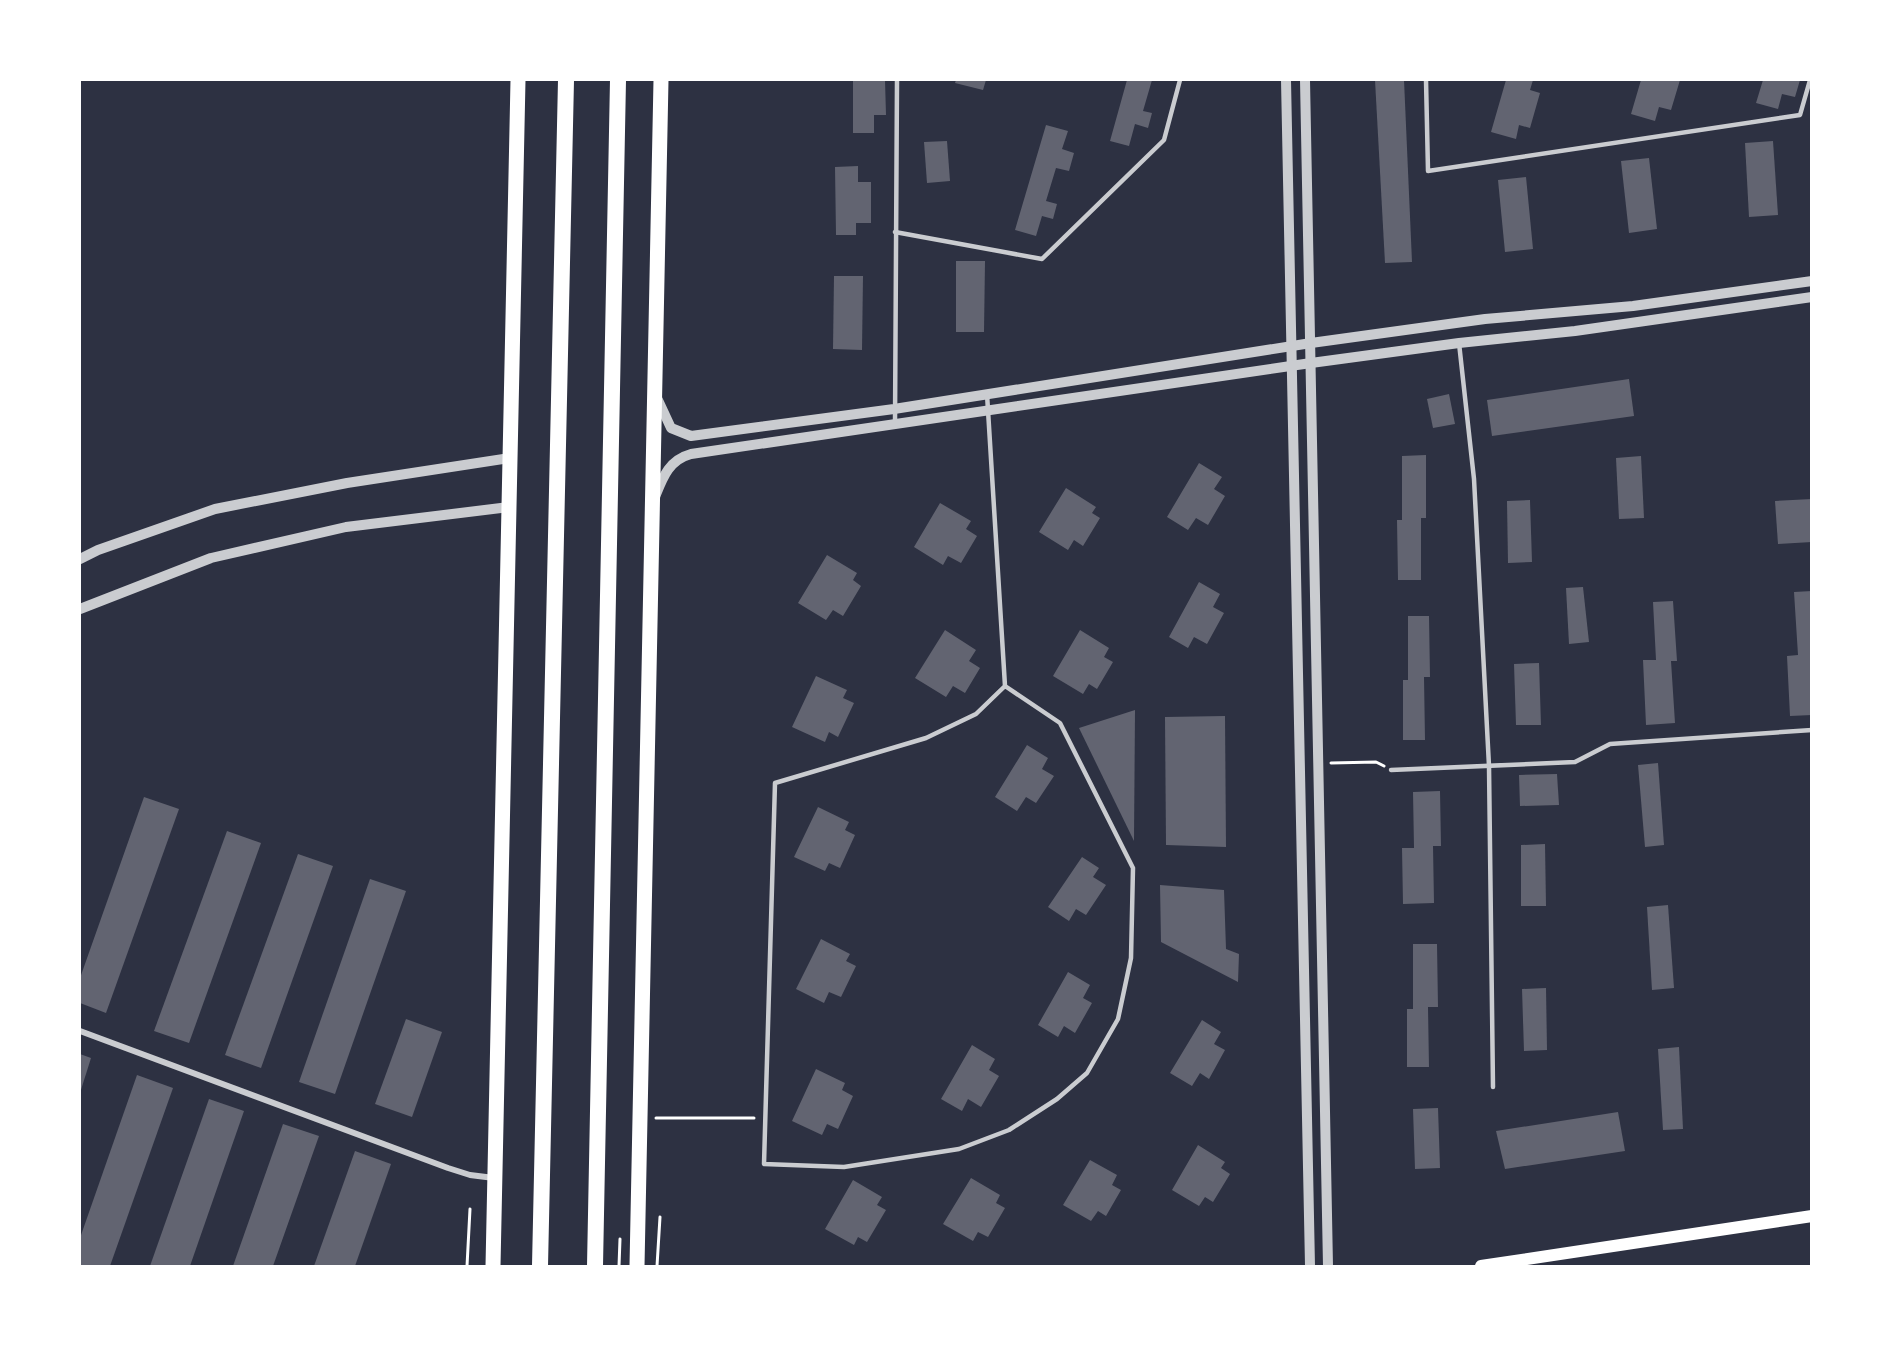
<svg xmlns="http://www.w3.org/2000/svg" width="1891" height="1346" font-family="'PT Sans',sans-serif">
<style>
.building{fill:#626471}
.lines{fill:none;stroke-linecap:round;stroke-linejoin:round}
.path{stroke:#fff;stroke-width:3}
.service{stroke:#caccd0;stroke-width:4.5}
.minor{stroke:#caccd0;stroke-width:6}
.tertiary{stroke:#caccd0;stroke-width:10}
.secondary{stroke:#fff;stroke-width:12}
.primary{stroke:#fff;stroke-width:15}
.trunk{stroke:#fff;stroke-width:16}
</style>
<rect width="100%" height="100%" fill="#2d3142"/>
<g class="building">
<polygon points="853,80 885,80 886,115 874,115 874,133 853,133"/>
<polygon points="956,80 986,80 983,90 955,83"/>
<polygon points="1127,80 1152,80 1143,111 1152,113 1148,128 1135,124 1129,146 1110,141"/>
<polygon points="1375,80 1404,80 1412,262 1385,263"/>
<polygon points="1506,80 1533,80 1530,90 1540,93 1530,128 1519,125 1516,139 1491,132"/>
<polygon points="1641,80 1680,80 1671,110 1659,107 1655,121 1631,114"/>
<polygon points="1763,80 1800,80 1795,97 1782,94 1778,109 1756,103"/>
<polygon points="1046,125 1068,131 1062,149 1074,153 1069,171 1056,168 1046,201 1057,204 1053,219 1042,216 1036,236 1015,230"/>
<polygon points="947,141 950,181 927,183 924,142"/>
<polygon points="1773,141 1778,215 1749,217 1745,143"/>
<polygon points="1649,158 1657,229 1629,233 1621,161"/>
<polygon points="858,166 858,182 871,182 871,223 856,223 856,235 836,235 835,167"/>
<polygon points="1526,177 1533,249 1505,252 1498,180"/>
<polygon points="956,261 985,261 984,332 956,332"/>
<polygon points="834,276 863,276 862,350 833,349"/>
<polygon points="1629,379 1634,416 1492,436 1487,400"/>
<polygon points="1449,394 1455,424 1433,428 1427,399"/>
<polygon points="1426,455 1426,518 1421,518 1421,580 1398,580 1397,520 1402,520 1402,456"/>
<polygon points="1641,456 1644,518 1619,519 1616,458"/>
<polygon points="1199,463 1222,477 1214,489 1225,496 1208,525 1196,518 1188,530 1167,517"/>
<polygon points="1066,488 1096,507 1092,513 1100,518 1083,546 1074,540 1068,550 1039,532"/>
<polygon points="1812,499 1812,542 1778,544 1775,501"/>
<polygon points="1530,500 1532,562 1508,563 1507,501"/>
<polygon points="940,503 971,521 966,529 977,536 961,563 948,556 943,565 914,547"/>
<polygon points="827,555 857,573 853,580 861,586 843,616 833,610 826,620 798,603"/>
<polygon points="1199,582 1220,594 1213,607 1224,613 1207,644 1194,637 1188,648 1169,637"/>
<polygon points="1583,587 1589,642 1569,644 1566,588"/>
<polygon points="1812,591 1812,715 1790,716 1787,656 1798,655 1794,592"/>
<polygon points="1673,601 1677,661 1671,661 1675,723 1646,725 1643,660 1656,660 1653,602"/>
<polygon points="1408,616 1429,616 1430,677 1424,677 1425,740 1403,740 1403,680 1408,680"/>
<polygon points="945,630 976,650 969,661 980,668 965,693 953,686 946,697 915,678"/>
<polygon points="1080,630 1109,648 1104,657 1113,662 1097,689 1089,684 1083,694 1053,676"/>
<polygon points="1539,663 1541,725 1516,725 1514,664"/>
<polygon points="816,676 847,690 843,698 854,703 838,737 829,732 825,742 792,727"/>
<polygon points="1135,710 1134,841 1079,728"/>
<polygon points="1225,716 1226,847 1166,845 1165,717"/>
<polygon points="1027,745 1048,758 1042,769 1054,776 1036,803 1026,797 1017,811 995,797"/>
<polygon points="1658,763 1664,845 1645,847 1638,765"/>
<polygon points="1557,774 1559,805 1520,806 1519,775"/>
<polygon points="1440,791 1441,846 1433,846 1434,903 1403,904 1402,848 1414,848 1413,792"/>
<polygon points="144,797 179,809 106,1013 80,1003 80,978"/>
<polygon points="818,807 849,822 845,830 855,835 840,868 829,863 825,871 794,857"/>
<polygon points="227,831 261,843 189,1043 154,1031"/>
<polygon points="1545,844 1546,906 1521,906 1521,845"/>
<polygon points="298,854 333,866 261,1068 225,1055"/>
<polygon points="1082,857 1099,868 1093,877 1106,885 1086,915 1076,909 1069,921 1048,907"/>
<polygon points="370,879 406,891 335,1094 299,1082"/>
<polygon points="1160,885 1224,890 1226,949 1239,954 1238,982 1161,942"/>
<polygon points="1668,905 1674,988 1652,990 1647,907"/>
<polygon points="821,939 850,954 846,961 856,966 841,997 829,992 824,1003 796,989"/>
<polygon points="1413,944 1437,944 1438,1007 1428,1007 1429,1067 1407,1067 1407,1009 1413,1009"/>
<polygon points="1068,972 1090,985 1083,998 1092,1003 1075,1033 1064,1026 1058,1037 1038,1025"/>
<polygon points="1546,988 1547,1050 1524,1051 1522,989"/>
<polygon points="406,1019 442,1032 412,1117 375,1104"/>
<polygon points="1202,1020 1221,1032 1214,1044 1225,1050 1209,1079 1200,1073 1192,1086 1170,1073"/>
<polygon points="972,1045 995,1059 989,1070 999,1076 981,1107 968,1099 962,1111 941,1099"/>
<polygon points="1679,1047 1683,1129 1663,1130 1658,1049"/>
<polygon points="80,1054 91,1058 80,1093"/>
<polygon points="816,1069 845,1083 842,1090 853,1096 838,1129 827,1124 822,1135 792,1121"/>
<polygon points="137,1075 173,1088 110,1266 80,1266 80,1238"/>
<polygon points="209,1099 244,1111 190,1266 150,1266"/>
<polygon points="1438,1108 1440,1168 1415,1169 1413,1109"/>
<polygon points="1618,1112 1625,1151 1505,1169 1496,1131"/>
<polygon points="283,1124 319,1136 273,1266 233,1266"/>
<polygon points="1198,1145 1225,1162 1221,1168 1230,1174 1213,1202 1205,1197 1199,1206 1172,1190"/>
<polygon points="355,1151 391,1164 355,1266 314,1266"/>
<polygon points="1090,1160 1117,1175 1112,1185 1121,1190 1106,1216 1098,1211 1091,1221 1063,1205"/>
<polygon points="971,1178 1000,1195 996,1203 1005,1208 988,1237 978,1232 973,1241 943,1224"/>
<polygon points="853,1180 882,1197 877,1205 886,1210 867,1242 858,1237 854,1245 825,1229"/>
</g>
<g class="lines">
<g class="path">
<polyline points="1331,763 1376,762 1384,766"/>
<polyline points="656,1118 754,1118"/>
<polyline points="467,1266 470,1209"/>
<polyline points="619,1266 620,1239"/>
<polyline points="657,1266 660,1217"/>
</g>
<g class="service">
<polyline points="1426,80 1428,171 1800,115 1810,80"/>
<polyline points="895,232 1042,259 1164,140 1180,80"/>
<polyline points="1459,343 1474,479 1489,766 1493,1087"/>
<polyline points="987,394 1005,686 1060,723 1133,868 1131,958 1118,1019 1087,1073 1057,1099 1009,1130 959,1149 844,1167 764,1164 775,783 926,738 976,714 1005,686"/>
<polyline points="895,423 897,80"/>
<polyline points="1391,770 1575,762 1610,744 1812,730"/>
</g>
<polyline class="minor" points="80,1031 448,1168 470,1175 494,1178"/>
<g class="tertiary">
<polyline points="1286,80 1310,1266"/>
<polyline points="1305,80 1328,1266"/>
<polyline points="658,400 671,428 691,436 894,409 1311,343 1485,319 1633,306 1812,281"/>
<path d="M 655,497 C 663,477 669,460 691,454 L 1311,363 L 1459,343 L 1575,331 L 1812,297"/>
<polyline points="80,559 98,550 215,509 347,483 510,458"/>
<polyline points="80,609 211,558 346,527 509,507"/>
</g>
<polyline class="secondary" points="1481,1266 1812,1216"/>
<g class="primary">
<polyline points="493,1266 518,80"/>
<polyline points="637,1266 661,80"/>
</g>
<g class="trunk">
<polyline points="540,1266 566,80"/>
<polyline points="595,1266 618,80"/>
</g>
</g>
<rect width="1891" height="1346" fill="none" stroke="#ffffff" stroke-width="162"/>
</svg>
